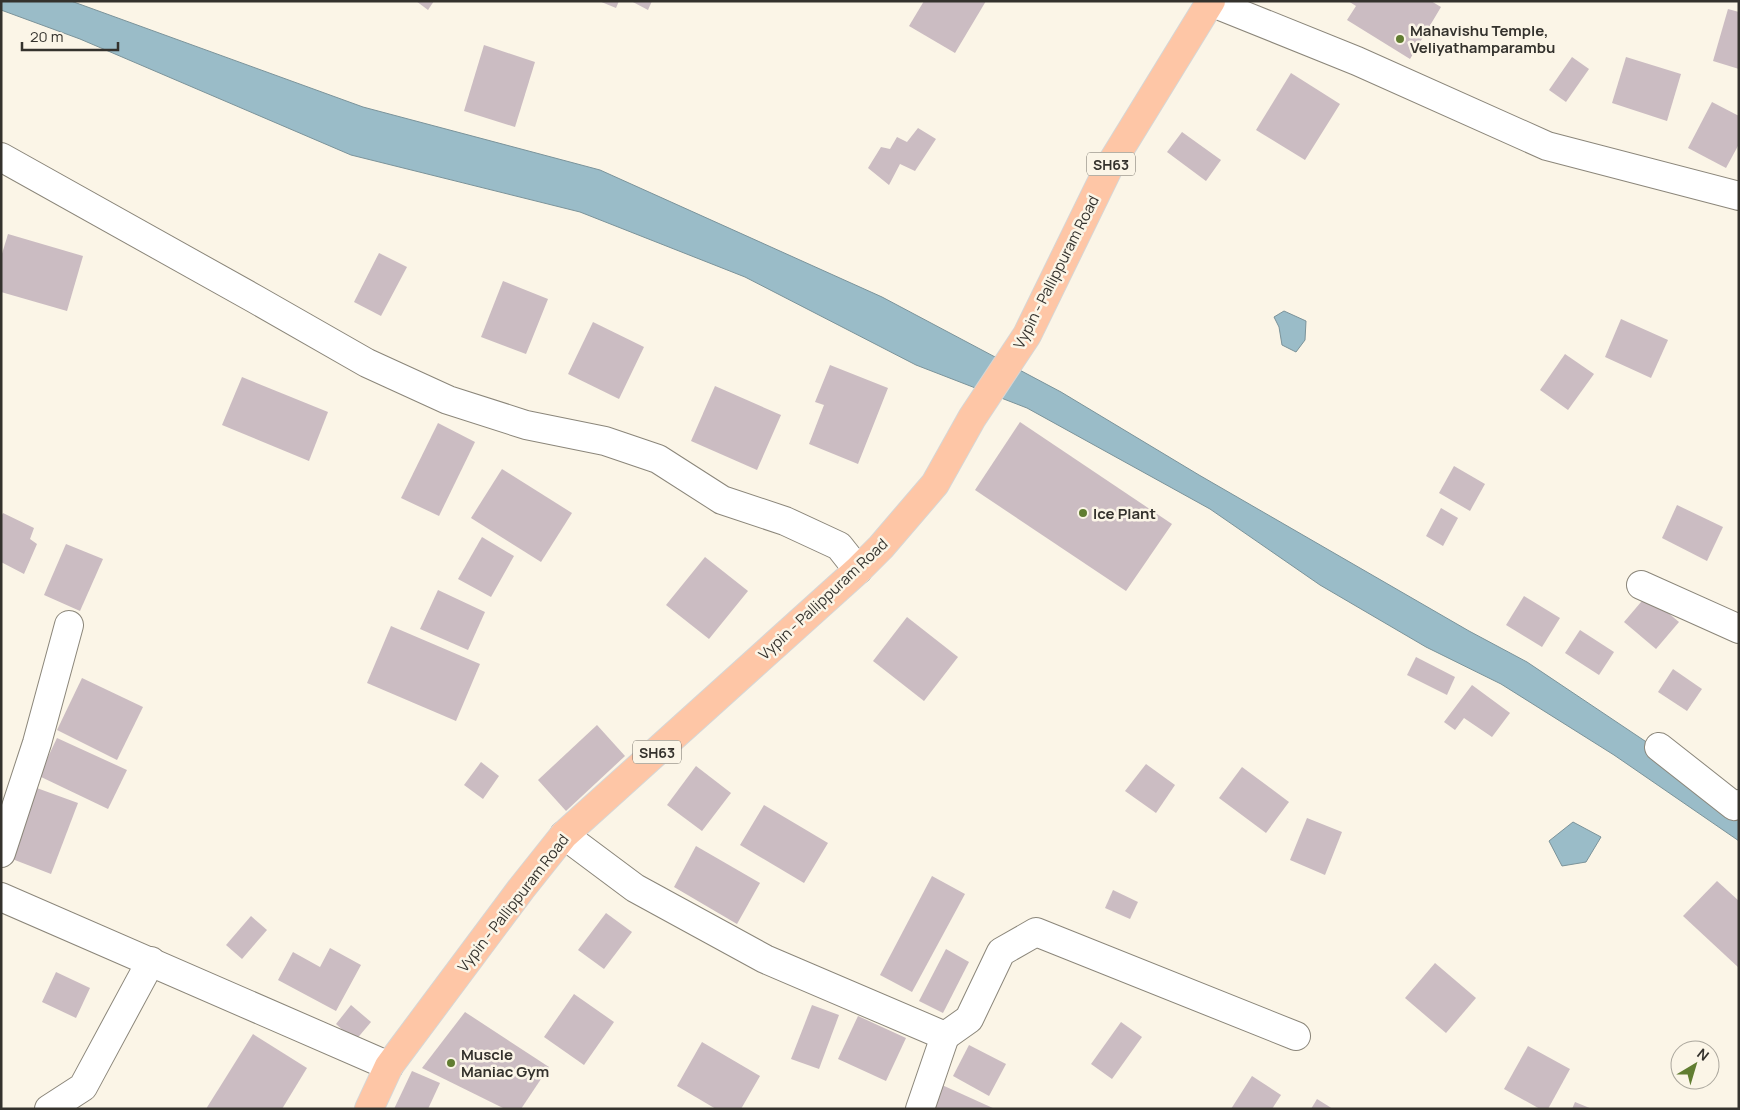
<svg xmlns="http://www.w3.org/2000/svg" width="1740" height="1110" font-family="Manrope,sans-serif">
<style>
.water{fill:#9abcc8;stroke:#7b939a}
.building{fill:#cbbcc2}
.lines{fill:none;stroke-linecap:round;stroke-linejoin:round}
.minor-casing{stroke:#8b867a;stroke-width:30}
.major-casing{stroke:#d6d6d5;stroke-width:30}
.minor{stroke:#fff;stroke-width:28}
.major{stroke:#fec6a6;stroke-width:28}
.poi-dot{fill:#617d31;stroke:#fbf5e7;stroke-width:2}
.labels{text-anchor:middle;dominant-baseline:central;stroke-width:5;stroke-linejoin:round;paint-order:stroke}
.shield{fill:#fbf5e7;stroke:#706c65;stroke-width:1}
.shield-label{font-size:14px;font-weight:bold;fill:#34322d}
.poi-label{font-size:15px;font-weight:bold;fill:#34322d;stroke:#fbf5e7;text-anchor:start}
.street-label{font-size:15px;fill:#34322d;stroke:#fbf5e7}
</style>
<rect width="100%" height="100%" fill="#fbf5e7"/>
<g class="water">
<polygon points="1,1 71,1 363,107 600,170 882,297 1061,392 1199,475 1469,631 1527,662 1739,804 1739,841 1614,755 1501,684 1426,647 1320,585 1210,509 1027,408 916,365 745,277 580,212 351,155 80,39 1,10"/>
<polygon points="1284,311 1306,321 1305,340 1296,352 1282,345 1279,327 1274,317"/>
<polygon points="1573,822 1601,837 1586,862 1562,866 1549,841"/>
</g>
<g class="building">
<polygon points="416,1 434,1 428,10"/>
<polygon points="599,1 619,1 616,8"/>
<polygon points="631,1 652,1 648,10"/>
<polygon points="924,1 986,1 955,53 909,26"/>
<polygon points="1348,1 1431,1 1441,7 1410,59 1347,20 1356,6"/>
<polygon points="1728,9 1739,12 1739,69 1713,61"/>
<polygon points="484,45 535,62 515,127 464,111"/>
<polygon points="1572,57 1589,69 1566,102 1549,90"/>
<polygon points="1626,57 1681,74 1667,121 1612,103"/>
<polygon points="1291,73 1340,104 1305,160 1256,130"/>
<polygon points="1712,102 1739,116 1739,144 1726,168 1688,148"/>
<polygon points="918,128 936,139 915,171 900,164 889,185 868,168 881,147 890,149 897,137 907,142"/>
<polygon points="1182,132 1221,160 1206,181 1167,152"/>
<polygon points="8,234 83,256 67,311 1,292 1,257"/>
<polygon points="379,253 407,267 381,316 354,302"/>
<polygon points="503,281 548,299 526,354 481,337"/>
<polygon points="1621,319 1668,340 1651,378 1605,357"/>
<polygon points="593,322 644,347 619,399 568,374"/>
<polygon points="1565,354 1594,374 1568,410 1540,390"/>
<polygon points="830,365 888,388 858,464 809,444 824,405 815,402"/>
<polygon points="242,377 328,412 309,461 222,425"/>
<polygon points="715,386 781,415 757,470 691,441"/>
<polygon points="1020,422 1172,524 1126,591 975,490"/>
<polygon points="438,423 475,442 439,516 401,498"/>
<polygon points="1454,466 1485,484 1470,511 1439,493"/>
<polygon points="502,469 572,513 541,562 471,518"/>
<polygon points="1677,505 1723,527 1707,561 1662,538"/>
<polygon points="1441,508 1458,518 1443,546 1426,536"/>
<polygon points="3,513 34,528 30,539 37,544 24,574 1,562 1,517"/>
<polygon points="482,537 514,556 491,597 458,579"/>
<polygon points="66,544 103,559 80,611 44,595"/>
<polygon points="705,557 748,591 709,639 666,605"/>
<polygon points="438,590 485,612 468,650 420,629"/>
<polygon points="1647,595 1679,622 1656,649 1624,622"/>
<polygon points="1524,596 1560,618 1542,647 1506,625"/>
<polygon points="907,617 958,657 924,701 873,661"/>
<polygon points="391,626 480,664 456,721 367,683"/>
<polygon points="1580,630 1614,652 1599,675 1565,653"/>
<polygon points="1416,657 1455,677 1447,695 1407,675"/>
<polygon points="1673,669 1702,689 1687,711 1658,692"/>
<polygon points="82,678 143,707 117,760 57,730"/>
<polygon points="1472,685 1510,713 1492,737 1464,718 1455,730 1444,722"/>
<polygon points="597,725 625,756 566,811 538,780"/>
<polygon points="57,738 127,770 108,809 39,776"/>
<polygon points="481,762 499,776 483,799 464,785"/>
<polygon points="1146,764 1175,785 1156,813 1125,791"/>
<polygon points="696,766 731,793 702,831 667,805"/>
<polygon points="1242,767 1289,802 1266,833 1219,798"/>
<polygon points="34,787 78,803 51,874 7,857"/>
<polygon points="764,805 828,843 804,883 740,845"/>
<polygon points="1307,818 1342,832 1325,875 1290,860"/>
<polygon points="696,846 760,883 737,924 674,887"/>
<polygon points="932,876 965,894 912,992 880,975"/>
<polygon points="1717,881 1739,901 1739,968 1683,916"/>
<polygon points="1113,890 1138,902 1130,919 1105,908"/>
<polygon points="606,913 632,932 604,969 578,950"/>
<polygon points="251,916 267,930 242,959 226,945"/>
<polygon points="330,948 361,965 336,1011 278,980 293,952 320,967"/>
<polygon points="946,949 969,962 943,1013 919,1001"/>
<polygon points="1435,963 1476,998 1446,1033 1405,998"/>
<polygon points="56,972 90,988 76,1018 42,1002"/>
<polygon points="574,994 614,1022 584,1065 544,1037"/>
<polygon points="351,1005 371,1022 355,1041 336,1024"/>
<polygon points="812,1005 839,1015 819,1069 791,1059"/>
<polygon points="465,1012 549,1067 521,1109 505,1109 422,1068"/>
<polygon points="858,1016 906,1038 886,1081 838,1059"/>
<polygon points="1121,1022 1142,1037 1112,1079 1091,1064"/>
<polygon points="253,1034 307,1068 282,1109 206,1109"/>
<polygon points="702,1042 760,1076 741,1109 716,1109 677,1086"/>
<polygon points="969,1045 1006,1064 989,1096 953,1076"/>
<polygon points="1528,1046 1570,1069 1548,1109 1540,1109 1504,1089"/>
<polygon points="412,1071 440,1083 428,1109 394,1109"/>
<polygon points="1252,1076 1281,1095 1272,1109 1231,1109"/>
<polygon points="942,1085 995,1109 932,1109"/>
<polygon points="1317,1099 1333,1109 1311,1109"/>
<polygon points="1575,1102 1592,1109 1572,1109"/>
</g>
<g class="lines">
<defs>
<g id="minor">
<polyline points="1208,1 1357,61 1547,146 1739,196"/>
<polyline points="1,157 255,299 367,363 448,400 526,425 605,441 658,459 722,500 785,521 839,546 858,570"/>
<polyline points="1641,585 1739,629"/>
<polyline points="1659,747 1734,806 1739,804"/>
<polyline points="564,835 635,888 765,959 945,1036 969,1019 1001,952 1036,932 1296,1036"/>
<polyline points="1,853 37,743 69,625"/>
<polyline points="1,897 389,1066"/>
<polyline points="49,1109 83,1087 151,961"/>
<polyline points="920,1109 945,1036"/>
</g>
<polyline id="major" points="369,1109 389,1066 521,889 564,835 858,570 881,547 935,484 972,418 1027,335 1109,167 1211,1"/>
</defs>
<use href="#minor" class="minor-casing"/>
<use href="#major" class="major-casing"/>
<use href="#minor" class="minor"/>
<use href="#major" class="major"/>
</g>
<g class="poi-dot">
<circle cx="1400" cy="39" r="5"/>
<circle cx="1083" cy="513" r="5"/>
<circle cx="451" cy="1063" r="5"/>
</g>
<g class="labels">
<g class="shield">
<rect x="1087" y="152.5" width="48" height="23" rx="4"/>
<rect x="633" y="740.5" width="48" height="23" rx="4"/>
</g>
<g class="shield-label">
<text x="1111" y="164">SH63</text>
<text x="657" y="752">SH63</text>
</g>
<g class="poi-label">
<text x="1410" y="30">Mahavishu Temple,<tspan x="1410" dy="17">Veliyathamparambu</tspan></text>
<text x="1093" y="513">Ice Plant</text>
<text x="461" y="1054">Muscle<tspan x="461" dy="17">Maniac Gym</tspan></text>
</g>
<g class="street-label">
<text transform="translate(1056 272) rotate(-63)">Vypin - Pallippuram Road</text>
<text transform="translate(823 599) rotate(-43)">Vypin - Pallippuram Road</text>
<text transform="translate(513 903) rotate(-52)">Vypin - Pallippuram Road</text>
</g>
</g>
<rect width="1740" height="1110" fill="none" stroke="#34322d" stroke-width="5"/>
<g transform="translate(1695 1065) rotate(38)"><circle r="24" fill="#fbf5e7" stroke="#aba79d"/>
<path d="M0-4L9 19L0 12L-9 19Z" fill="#617d31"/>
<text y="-8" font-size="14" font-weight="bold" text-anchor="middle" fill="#34322d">N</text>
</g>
<path d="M22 42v8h96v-8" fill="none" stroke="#34322d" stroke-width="2.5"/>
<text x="30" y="42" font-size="15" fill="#34322d" stroke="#fbf5e7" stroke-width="4" paint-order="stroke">20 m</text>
</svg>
